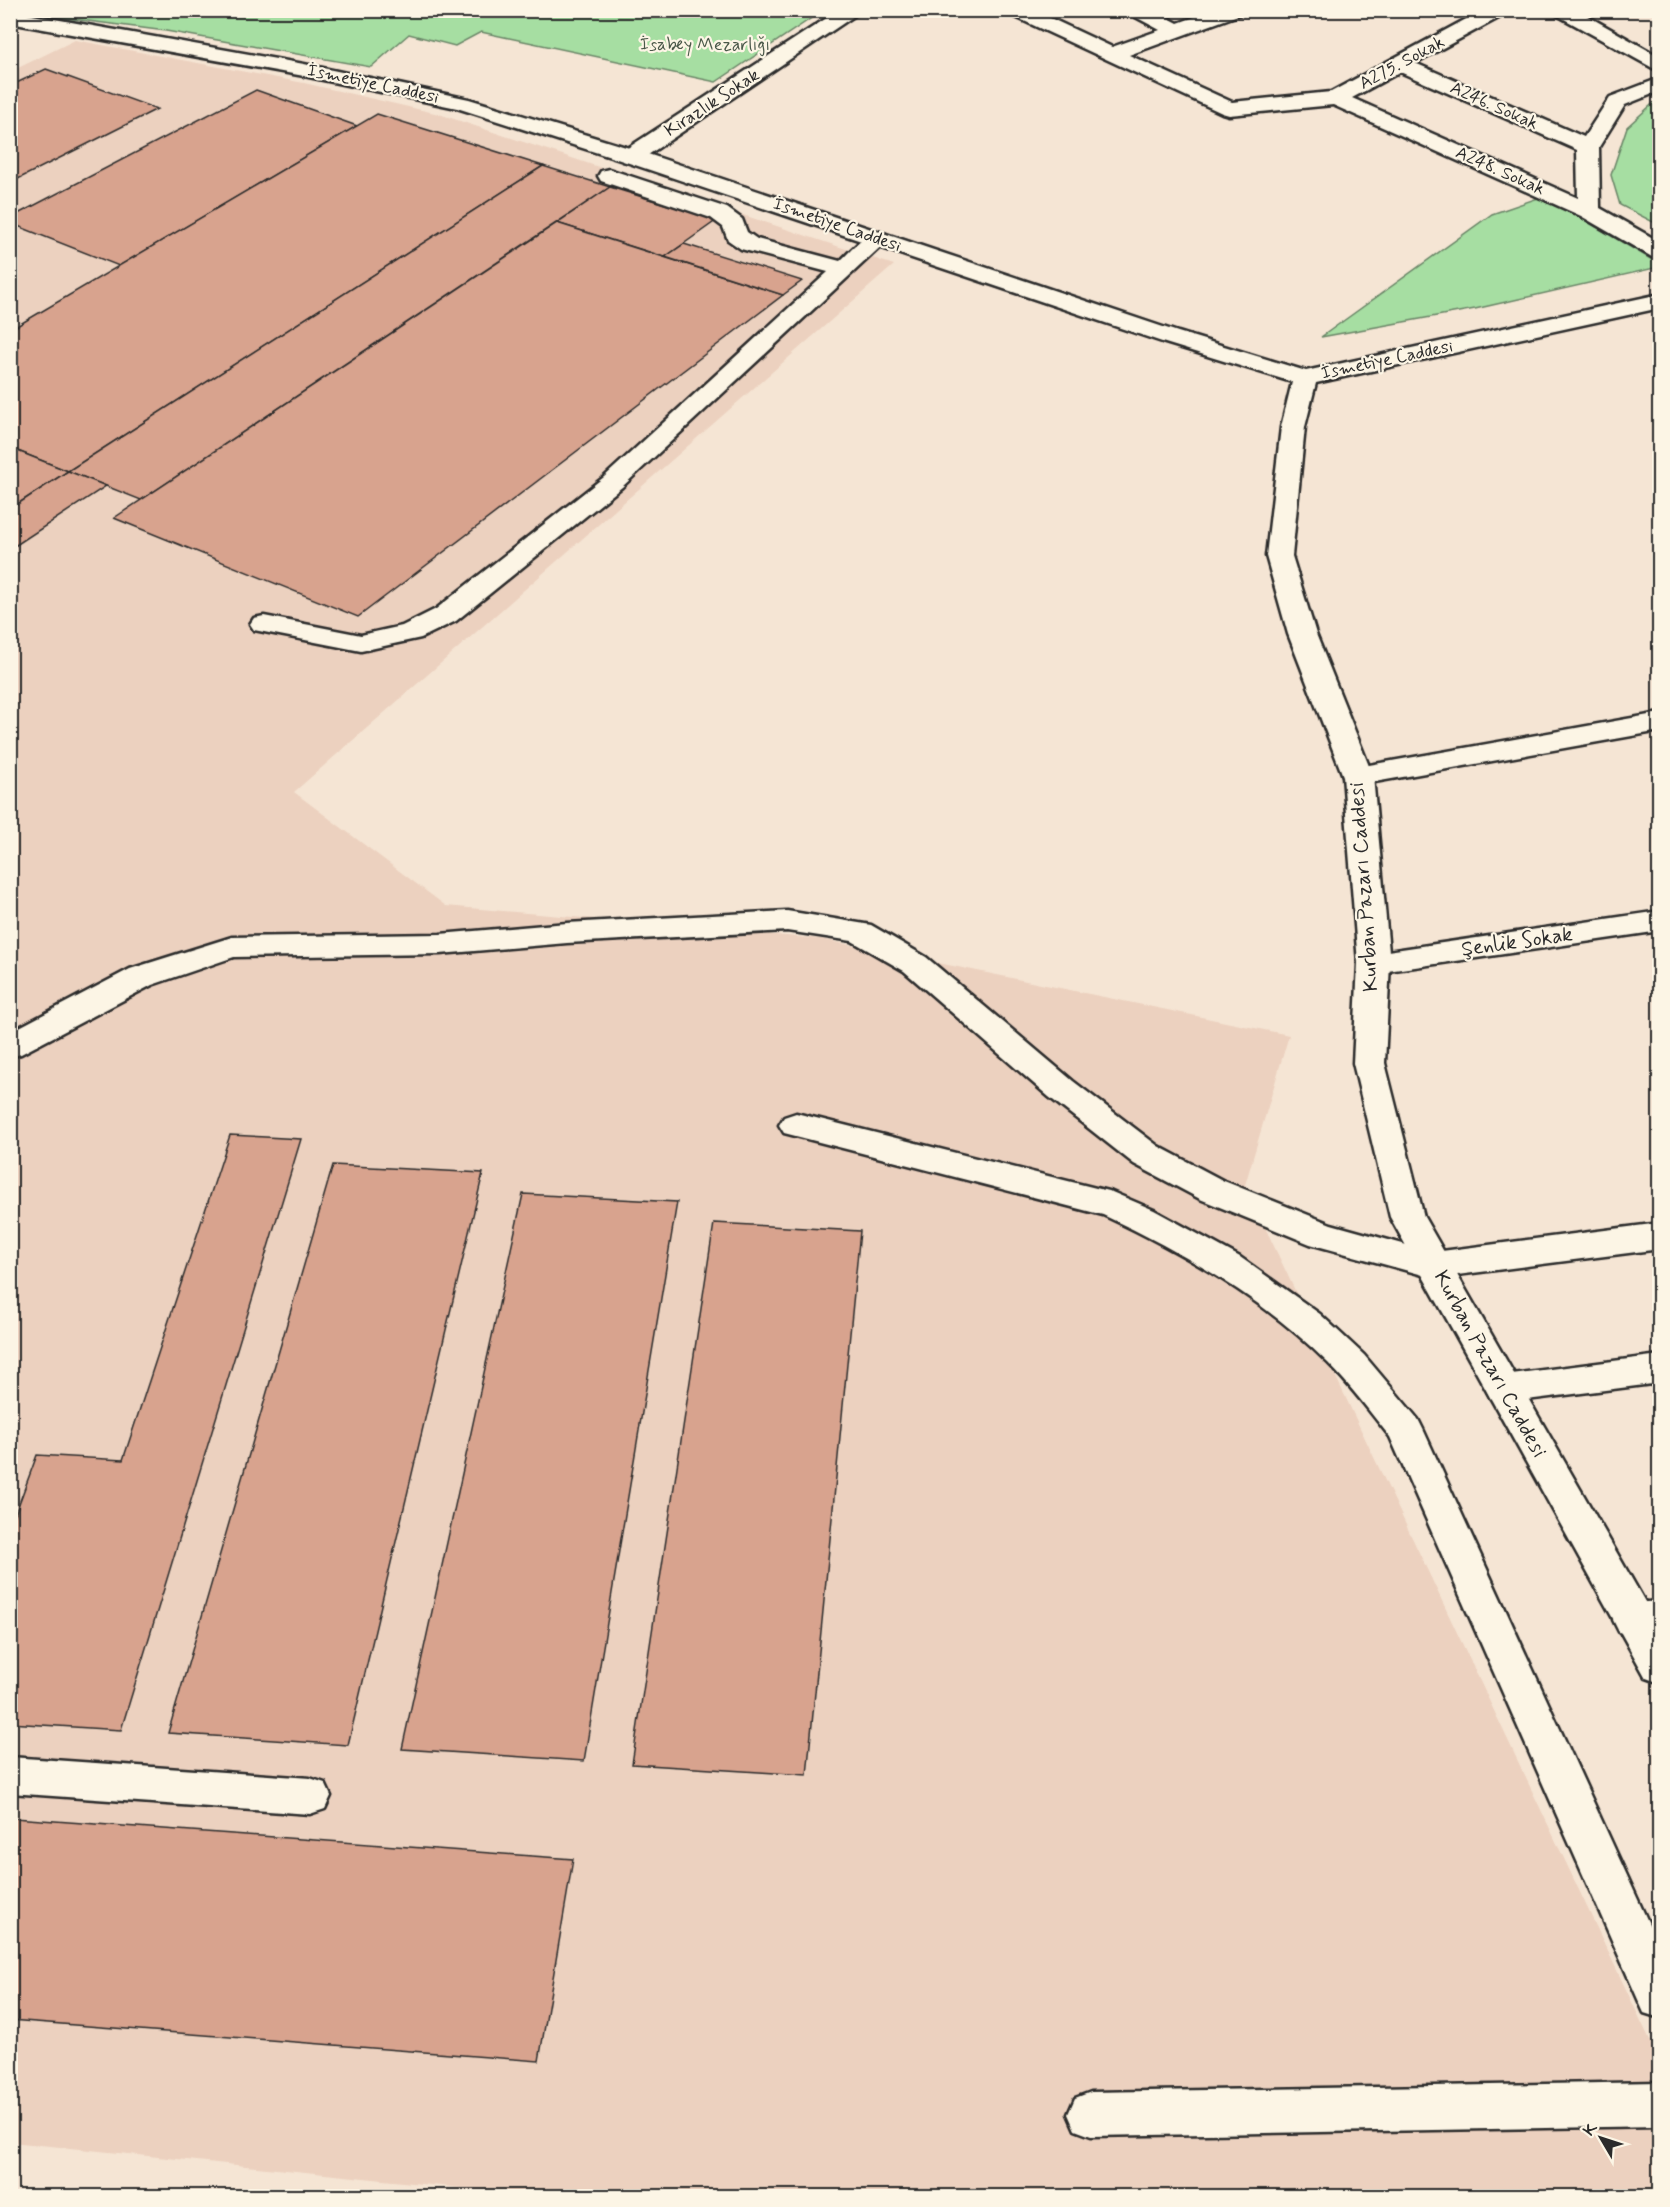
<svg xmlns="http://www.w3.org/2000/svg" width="1670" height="2207" font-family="Mynerve,sans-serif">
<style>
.built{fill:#ecd1bf}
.green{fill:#a6dea2;stroke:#688466;stroke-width:1.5}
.building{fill:#d8a38e;stroke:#2b2b2b;stroke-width:1.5}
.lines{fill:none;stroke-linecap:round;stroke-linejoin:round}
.lane-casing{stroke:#2b2b2b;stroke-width:5}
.street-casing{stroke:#2b2b2b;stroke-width:5}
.secondary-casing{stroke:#2b2b2b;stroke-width:5}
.lane{fill:#fcf5e5;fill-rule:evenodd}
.street{fill:#fcf5e5;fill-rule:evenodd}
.secondary{fill:#fcf5e5;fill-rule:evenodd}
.labels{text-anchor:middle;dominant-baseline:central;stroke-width:4.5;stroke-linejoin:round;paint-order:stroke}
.far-park-label{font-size:18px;fill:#4a5849;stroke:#fcf5e5}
.far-street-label{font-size:18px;fill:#2b2b2b;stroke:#fcf5e5}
.street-label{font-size:21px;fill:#2b2b2b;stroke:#fcf5e5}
</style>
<rect width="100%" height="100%" fill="#f5e5d4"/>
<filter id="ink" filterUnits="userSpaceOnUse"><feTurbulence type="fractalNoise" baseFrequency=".0167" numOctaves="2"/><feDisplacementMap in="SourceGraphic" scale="12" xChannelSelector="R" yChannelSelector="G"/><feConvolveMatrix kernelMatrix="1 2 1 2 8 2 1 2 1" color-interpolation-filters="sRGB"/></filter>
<g filter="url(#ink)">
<polygon class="built" points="75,40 304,83 439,114 894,265 294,792 446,906 821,939 1289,1035 1245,1185 1659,2059 1660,2196 540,2196 11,2142 10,72"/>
<g class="green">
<polygon points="27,11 822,11 716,82 481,32 455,46 409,34 371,67 166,31 57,17"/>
<polygon points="1659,98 1659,225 1620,205 1611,175 1627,127"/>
<polygon points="1538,198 1576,215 1659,264 1659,267 1475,309 1321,337 1492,214"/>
</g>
<g class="building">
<polygon points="46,69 157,109 10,183 10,86"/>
<polygon points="256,90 357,126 119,266 10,223 10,218"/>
<polygon points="377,114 543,166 68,471 10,448 10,330"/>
<polygon points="543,166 610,187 141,500 68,471"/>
<polygon points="610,187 717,220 665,257 557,223"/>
<polygon points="557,223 783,295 358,617 114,518"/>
<polygon points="684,244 802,281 783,295 665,257"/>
<polygon points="10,448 68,471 10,509"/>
<polygon points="68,471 106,486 10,549 10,509"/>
<polygon points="230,1135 301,1139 121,1730 10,1723 10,1528 37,1455 123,1460"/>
<polygon points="333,1165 483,1173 348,1745 168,1733"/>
<polygon points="523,1194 677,1202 584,1761 402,1749"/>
<polygon points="714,1223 860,1231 807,1775 632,1764"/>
<polygon points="14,1818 573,1859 539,2061 10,2020 10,1829"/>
</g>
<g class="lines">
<defs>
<g id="lane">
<path d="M 609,169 L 727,208 L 742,219 L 747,232 L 757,239 L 840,261 C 853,249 867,229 886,234 L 889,239 L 622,487 L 456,621 L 421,638 L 361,651 L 254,630 L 250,624 L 254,618 L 264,616 L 361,635 L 402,626 L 436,609 L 604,477 L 828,272 L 741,249 L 728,240 L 723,227 L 711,218 L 601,181 L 598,176 L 601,171 Z"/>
<polygon points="787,911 871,925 926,957 1073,1081 1158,1146 1224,1181 1331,1224 1446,1256 1451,1265 1446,1274 1434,1278 1310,1244 1200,1199 1134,1164 1049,1097 904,971 852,941 787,931 567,943 440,954 234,957 152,985 21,1054 10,1057 10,1032 130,969 232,937 440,934 567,923"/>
<path d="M 796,1113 L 1112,1192 L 1154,1210 L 1240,1257 L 1320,1314 L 1364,1355 L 1418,1419 L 1423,1429 L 1660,1948 L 1660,2018 L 1644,2013 L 1390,1437 C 1370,1412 1351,1386 1328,1363 C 1264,1299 1184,1253 1103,1215 L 784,1133 L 779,1125 L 784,1117 Z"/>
<polygon points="10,1757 310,1778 325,1783 331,1796 325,1809 310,1814 10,1793"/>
<polygon points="1660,2082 1660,2126 1091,2136 1075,2130 1068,2114 1075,2098 1091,2092"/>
</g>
<g id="street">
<polygon points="839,10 863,10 639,161 631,162 623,161 620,156 623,151"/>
<path d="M 1006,10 L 1033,10 L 1112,47 L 1160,30 L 1130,14 L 1127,10 L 1153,10 L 1178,23 L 1214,10 L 1244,10 L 1241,14 L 1129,55 L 1232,102 L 1331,92 L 1483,10 L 1509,10 L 1506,14 L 1415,63 L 1584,137 L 1610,97 L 1660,78 L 1660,91 L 1625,105 L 1599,147 L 1600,208 L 1660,242 L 1660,259 L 1652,257 L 1581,216 L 1333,105 L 1229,115 L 1222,113 L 1009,14 ZM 1400,72 L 1577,150 L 1578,198 L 1352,98 Z"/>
<polygon points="1552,10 1577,10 1660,57 1660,72 1555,14"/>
<polygon points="1660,713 1660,731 1358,785 1348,782 1343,776 1348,770 1358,767"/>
<polygon points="1660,911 1660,931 1374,973 1363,970 1358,963 1363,956 1374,953"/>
<polygon points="1660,1223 1660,1249 1434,1278 1422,1274 1417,1265 1422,1256 1434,1252"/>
<polygon points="1660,1355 1660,1383 1504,1403 1491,1399 1486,1389 1491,1379 1504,1375"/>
<polygon points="1660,1601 1660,1634 1633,1637 1619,1632 1613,1620 1619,1608 1633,1603"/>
</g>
<polygon id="secondary" points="10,11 304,64 469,99 639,151 1178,332 1306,371 1660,294 1660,308 1316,383 1305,427 1292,556 1316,634 1373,776 1390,963 1385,1063 1424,1217 1660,1628 1660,1683 1646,1678 1390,1217 1353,1063 1358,963 1343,776 1288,634 1266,556 1281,427 1292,382 1162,342 623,161 457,108 304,76 10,23"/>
</defs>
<use href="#lane" class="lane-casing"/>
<use href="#street" class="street-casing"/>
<use href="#secondary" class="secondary-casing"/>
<use href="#lane" class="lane"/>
<use href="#street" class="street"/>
<use href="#secondary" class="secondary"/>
</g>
</g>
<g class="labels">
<g class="far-park-label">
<text x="705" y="45">İsabey Mezarlığı</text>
</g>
<g class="far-street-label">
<text transform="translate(1402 63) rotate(-28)">A275. Sokak</text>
<text transform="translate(373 84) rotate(12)">İsmetiye Caddesi</text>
<text transform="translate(712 103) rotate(-33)">Kirazlık Sokak</text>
<text transform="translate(1494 106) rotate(24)">A246. Sokak</text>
<text transform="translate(1500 171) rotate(24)">A248. Sokak</text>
<text transform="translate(837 225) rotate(19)">İsmetiye Caddesi</text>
<text transform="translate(1387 360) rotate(-12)">İsmetiye Caddesi</text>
</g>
<g class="street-label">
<text transform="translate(1364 887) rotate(-94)">Kurban Pazarı Caddesi</text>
<text transform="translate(1517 942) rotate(-8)">Şenlik Sokak</text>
<text transform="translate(1490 1364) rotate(61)">Kurban Pazarı Caddesi</text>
</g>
</g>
<rect width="1670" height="2207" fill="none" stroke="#fcf5e5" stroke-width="36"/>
<rect x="18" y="18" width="1634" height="2171" fill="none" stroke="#2b2b2b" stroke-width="2" filter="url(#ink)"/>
<g transform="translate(1601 2138) rotate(309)" stroke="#fcf5e5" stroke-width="4.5" paint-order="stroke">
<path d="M0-4.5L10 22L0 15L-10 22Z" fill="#2b2b2b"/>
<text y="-9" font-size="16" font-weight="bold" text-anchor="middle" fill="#2b2b2b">K</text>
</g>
</svg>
